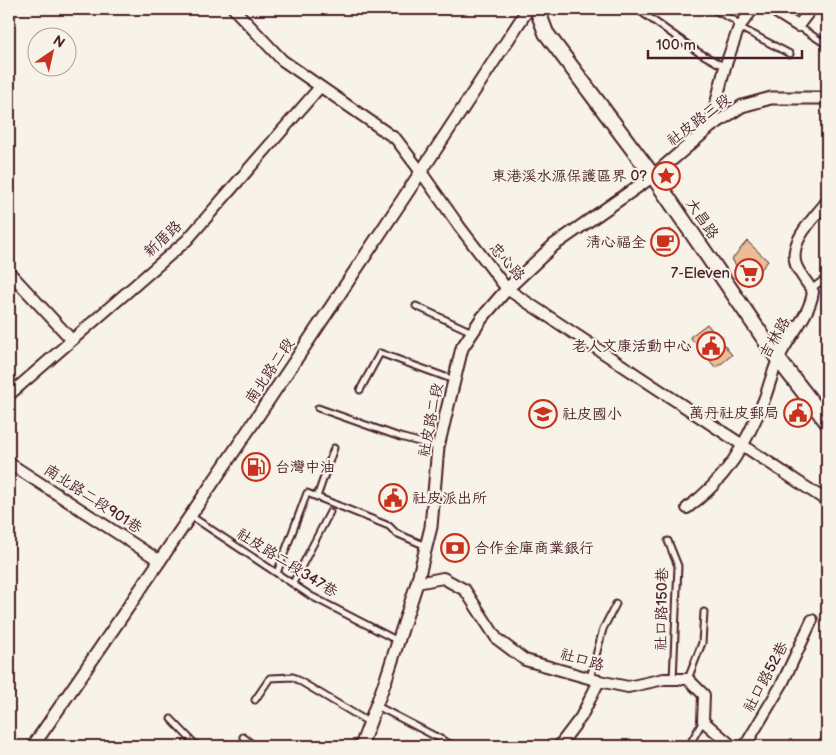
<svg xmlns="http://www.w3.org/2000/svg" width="836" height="755" font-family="'Balsamiq Sans','LXGW WenKai TC',sans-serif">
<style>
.building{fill:#e8bd98;stroke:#4a1f2b}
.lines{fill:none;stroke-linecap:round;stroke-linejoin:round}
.service-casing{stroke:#4a1f2b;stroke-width:9}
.minor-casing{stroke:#4a1f2b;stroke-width:14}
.tertiary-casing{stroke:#4a1f2b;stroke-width:15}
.secondary-casing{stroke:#4a1f2b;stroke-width:18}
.service{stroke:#f7f3e8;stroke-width:5}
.minor{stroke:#f7f3e8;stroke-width:10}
.tertiary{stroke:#f7f3e8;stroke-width:11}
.secondary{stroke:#f7f3e8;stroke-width:14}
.labels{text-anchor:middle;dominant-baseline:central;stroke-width:4;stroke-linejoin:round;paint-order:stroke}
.street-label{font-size:15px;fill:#4a1f2b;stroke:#f7f3e8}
.poi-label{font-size:15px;fill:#4a1f2b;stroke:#f7f3e8;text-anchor:end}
</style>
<rect width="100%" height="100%" fill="#f7f3e8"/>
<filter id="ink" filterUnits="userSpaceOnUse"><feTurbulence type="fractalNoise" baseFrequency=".02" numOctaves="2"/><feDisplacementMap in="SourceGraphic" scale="10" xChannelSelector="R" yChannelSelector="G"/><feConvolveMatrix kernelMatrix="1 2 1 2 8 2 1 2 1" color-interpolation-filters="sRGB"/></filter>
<g filter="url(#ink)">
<g class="building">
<polygon points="670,229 676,237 661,253 653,247"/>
<polygon points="747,241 768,261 748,285 732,259"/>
<polygon points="707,324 732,355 716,368 690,337"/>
</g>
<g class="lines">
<defs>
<g id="service">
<polyline points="637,9 698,52 725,67"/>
<polyline points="712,9 734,20 739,27 790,54"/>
<polyline points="798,26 827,45"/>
<polyline points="811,289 827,277"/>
<polyline points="416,306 472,332"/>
<polyline points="360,390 380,353 454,380"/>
<polyline points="318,408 400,437 438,447"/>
<polyline points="317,497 334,448"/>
<polyline points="191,516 311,596 398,641"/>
<polyline points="668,541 678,566 673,679"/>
<polyline points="277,573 307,493 389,526 396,533 426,546"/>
<polyline points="293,583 330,512"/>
<polyline points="590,678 603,629 616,604"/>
<polyline points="688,679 702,643 704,612"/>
<polyline points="255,700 270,678 293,677 370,723"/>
<polyline points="377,706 452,745"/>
<polyline points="171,719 197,746"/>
<polyline points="243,737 255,746"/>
<polyline points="686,746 691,742 703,721"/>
</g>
<g id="minor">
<polyline points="234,9 282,60 396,139 421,172 459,226 507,289 827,501"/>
<polyline points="771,9 798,26 811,9"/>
<polyline points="710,127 725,67 739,27 753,9"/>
<polyline points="9,272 71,339"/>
<polyline points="9,395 187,240 320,87"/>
<polyline points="9,463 160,561"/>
<path d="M 687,508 C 727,479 746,444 764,400 C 769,387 772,373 778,360 C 788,336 809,318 813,292 C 808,283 800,275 796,265 C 788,241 814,219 827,201"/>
<polyline points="417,583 443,578 465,590 497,639 525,660 599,681 628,687 664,679 688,679 704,695 703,721 732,746"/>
<polyline points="559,746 581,717 599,681"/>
<polyline points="745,746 782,684 812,620"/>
</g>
<g id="tertiary">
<path d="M 33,746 C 201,502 366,257 528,9"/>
<polyline points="361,746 386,679 417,583 431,527 438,447 462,348 482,318 507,289 554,245 653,176 710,127 742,106 771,98 827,98"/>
</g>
<polyline id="secondary" points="537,9 546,33 653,176 778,359 827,422"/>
</defs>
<use href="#service" class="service-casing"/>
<use href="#minor" class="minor-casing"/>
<use href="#tertiary" class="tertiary-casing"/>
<use href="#secondary" class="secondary-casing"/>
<use href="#service" class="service"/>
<use href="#minor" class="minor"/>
<use href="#tertiary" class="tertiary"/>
<use href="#secondary" class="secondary"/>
</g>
</g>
<defs>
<symbol id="sight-ring" viewBox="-11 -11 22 22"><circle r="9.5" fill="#f7f3e8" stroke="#c8321e" stroke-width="1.5"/><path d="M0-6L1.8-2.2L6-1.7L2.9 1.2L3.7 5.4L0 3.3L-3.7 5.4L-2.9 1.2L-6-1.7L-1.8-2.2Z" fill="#c8321e"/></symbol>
<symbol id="cafe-ring" viewBox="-11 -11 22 22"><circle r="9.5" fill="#f7f3e8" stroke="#c8321e" stroke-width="1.5"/><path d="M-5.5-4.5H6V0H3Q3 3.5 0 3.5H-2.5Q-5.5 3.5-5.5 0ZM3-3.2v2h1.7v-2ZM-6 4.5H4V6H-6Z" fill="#c8321e"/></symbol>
<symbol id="supermarket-ring" viewBox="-11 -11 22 22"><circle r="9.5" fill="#f7f3e8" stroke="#c8321e" stroke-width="1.5"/><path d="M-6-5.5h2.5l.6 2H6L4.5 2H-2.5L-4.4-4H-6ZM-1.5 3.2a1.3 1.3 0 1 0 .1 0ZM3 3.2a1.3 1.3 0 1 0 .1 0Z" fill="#c8321e"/></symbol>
<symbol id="civic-ring" viewBox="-11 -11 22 22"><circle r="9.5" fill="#f7f3e8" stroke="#c8321e" stroke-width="1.5"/><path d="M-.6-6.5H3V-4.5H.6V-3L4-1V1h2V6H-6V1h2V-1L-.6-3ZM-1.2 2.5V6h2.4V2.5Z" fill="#c8321e"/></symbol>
<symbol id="school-ring" viewBox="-11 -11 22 22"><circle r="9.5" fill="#f7f3e8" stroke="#c8321e" stroke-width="1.5"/><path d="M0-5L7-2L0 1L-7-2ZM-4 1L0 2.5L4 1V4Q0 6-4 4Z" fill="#c8321e"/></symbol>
<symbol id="fuel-ring" viewBox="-11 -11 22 22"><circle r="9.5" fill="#f7f3e8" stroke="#c8321e" stroke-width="1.5"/><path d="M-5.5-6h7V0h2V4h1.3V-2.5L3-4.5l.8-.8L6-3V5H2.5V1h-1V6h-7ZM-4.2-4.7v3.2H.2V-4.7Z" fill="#c8321e"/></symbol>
<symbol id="bank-ring" viewBox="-11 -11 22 22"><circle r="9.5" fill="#f7f3e8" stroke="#c8321e" stroke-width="1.5"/><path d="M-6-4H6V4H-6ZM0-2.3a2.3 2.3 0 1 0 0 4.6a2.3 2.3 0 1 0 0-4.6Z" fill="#c8321e"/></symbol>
</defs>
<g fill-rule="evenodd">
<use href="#sight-ring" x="650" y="160" width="32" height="32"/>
<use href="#cafe-ring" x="649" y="226" width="32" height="32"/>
<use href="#supermarket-ring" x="733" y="257" width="32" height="32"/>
<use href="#civic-ring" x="695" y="330" width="32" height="32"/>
<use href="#civic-ring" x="782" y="397" width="32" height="32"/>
<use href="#school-ring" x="527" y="398" width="32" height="32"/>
<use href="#fuel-ring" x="240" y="451" width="32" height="32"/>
<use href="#civic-ring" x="377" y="482" width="32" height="32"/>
<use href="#bank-ring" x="439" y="532" width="32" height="32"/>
</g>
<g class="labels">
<g class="street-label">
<text transform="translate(699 120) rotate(-37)">社皮路三段</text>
<text transform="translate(702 219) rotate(56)">大昌路</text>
<text transform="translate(163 239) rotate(-43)">新厝路</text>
<text transform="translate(507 262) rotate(49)">忠心路</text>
<text transform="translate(775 338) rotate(-60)">吉林路</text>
<text transform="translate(270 371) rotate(-56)">南北路二段</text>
<text transform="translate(431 420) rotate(-79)">社皮路二段</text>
<text transform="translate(93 499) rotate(33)">南北路二段901巷</text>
<text transform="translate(287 563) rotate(32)">社皮路二段347巷</text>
<text transform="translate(662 609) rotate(-89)">社口路150巷</text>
<text transform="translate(582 660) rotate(16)">社口路</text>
<text transform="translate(766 677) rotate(-62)">社口路52巷</text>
</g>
<g class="poi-label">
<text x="647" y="176">東港溪水源保護區界 0?</text>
<text x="646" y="242">清心福全</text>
<text x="730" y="273">7-Eleven</text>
<text x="692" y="346">老人文康活動中心</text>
<text x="779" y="413">萬丹社皮郵局</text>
<text x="562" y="414" text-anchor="start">社皮國小</text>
<text x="275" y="467" text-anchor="start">台灣中油</text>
<text x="412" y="498" text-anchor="start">社皮派出所</text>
<text x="474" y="548" text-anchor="start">合作金庫商業銀行</text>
</g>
</g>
<rect width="836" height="755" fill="none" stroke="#f7f3e8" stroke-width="30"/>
<rect x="15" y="15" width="806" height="725" fill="none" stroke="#4a1f2b" stroke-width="2" filter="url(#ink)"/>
<g transform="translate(52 52) rotate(34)"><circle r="24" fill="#f7f3e8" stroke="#b29e9c"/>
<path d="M0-4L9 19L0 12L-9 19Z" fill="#c8321e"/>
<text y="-8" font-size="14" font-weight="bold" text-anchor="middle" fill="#4a1f2b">N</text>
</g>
<path d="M648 50v8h154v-8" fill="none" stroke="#4a1f2b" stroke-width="2.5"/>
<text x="656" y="50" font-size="15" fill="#4a1f2b" stroke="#f7f3e8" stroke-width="4" paint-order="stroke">100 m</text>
</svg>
